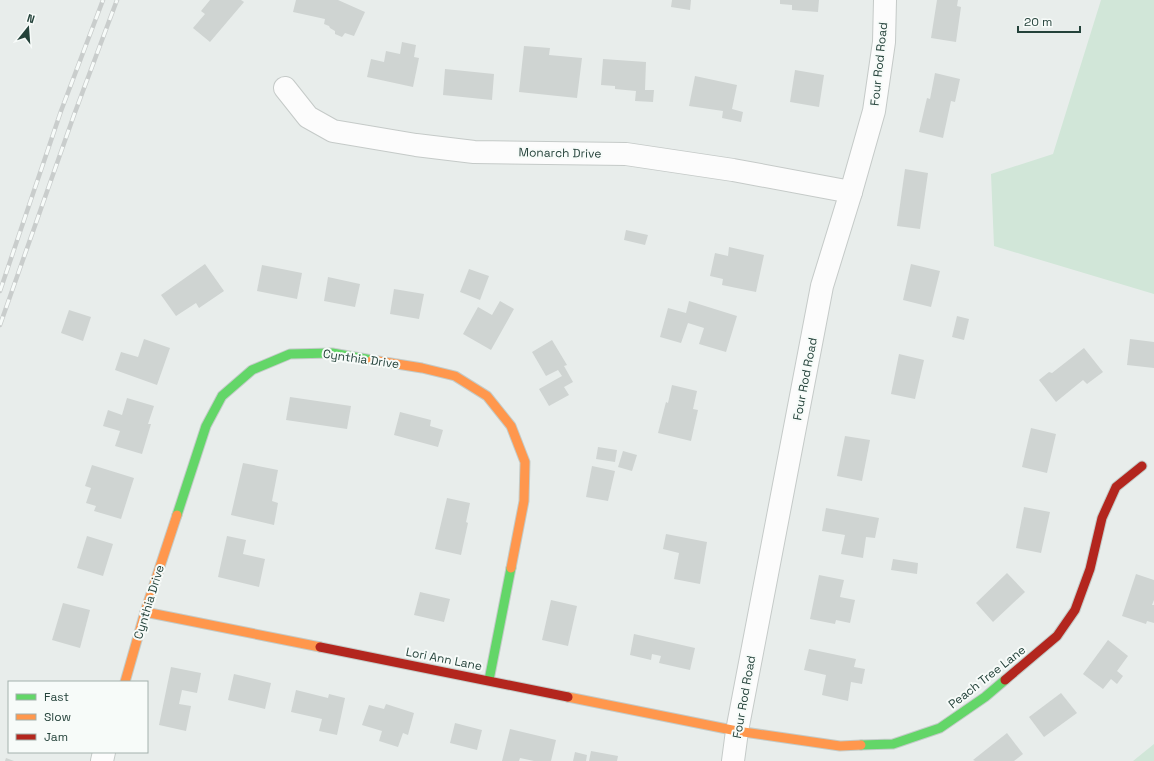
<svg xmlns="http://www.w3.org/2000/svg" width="1154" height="761" font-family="'Space Grotesk',sans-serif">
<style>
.green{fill:#d1e6d8}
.building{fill:#cfd4d2}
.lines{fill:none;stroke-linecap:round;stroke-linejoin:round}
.street-casing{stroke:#c5cac8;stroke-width:24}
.fast-casing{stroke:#c3cbc8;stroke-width:11}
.slow-casing{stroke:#c3cbc8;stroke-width:11}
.jam-casing{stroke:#c3cbc8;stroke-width:11}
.street{stroke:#fcfcfc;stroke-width:22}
.fast{stroke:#63d668;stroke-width:9}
.slow{stroke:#ff974d;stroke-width:9}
.jam{stroke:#b3261e;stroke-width:9}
.rail-casing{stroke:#c9cdcc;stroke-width:4.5}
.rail{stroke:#f7fbf9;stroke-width:3;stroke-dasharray:9;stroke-linecap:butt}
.labels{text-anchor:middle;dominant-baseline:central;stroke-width:4;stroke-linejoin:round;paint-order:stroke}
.street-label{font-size:12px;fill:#24423a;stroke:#f7fbf9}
</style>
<rect width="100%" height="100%" fill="#e8edeb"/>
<g class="green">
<polygon points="1101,0 1154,0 1154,294 994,246 991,174 1053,154"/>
<polygon points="1154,744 1154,761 1133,761"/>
</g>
<g class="building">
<polygon points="210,0 241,0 244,2 210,42 193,28 205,14 201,11"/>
<polygon points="296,0 338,0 365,12 354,36 345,33 342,37 335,34 335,31 330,28 329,26 324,24 325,19 293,12"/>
<polygon points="672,0 691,0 690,10 671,7"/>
<polygon points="780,0 819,0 818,12 792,10 792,5 780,4"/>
<polygon points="937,0 958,0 957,6 961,7 956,42 931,38"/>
<polygon points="402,42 416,45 414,57 419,58 413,87 367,77 371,59 384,62 386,51 400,54"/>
<polygon points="524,46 550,48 549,55 582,58 577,98 519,92"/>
<polygon points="603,59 646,62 645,90 654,90 653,102 635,101 636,91 615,89 615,86 601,85"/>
<polygon points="445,69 494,74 492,100 443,95"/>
<polygon points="795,70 824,75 819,107 790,102"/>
<polygon points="935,73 960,79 955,102 951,101 943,138 919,132 927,98 930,99"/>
<polygon points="695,76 737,85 732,109 743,112 741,122 722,118 723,111 689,106"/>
<polygon points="905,169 928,173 920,229 897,226"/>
<polygon points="626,230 648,235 645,245 624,240"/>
<polygon points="729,247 764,255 756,292 722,285 723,279 710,276 715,253 728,256"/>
<polygon points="205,264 224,291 199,308 196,303 176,316 161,295"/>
<polygon points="911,264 940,271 931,307 903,300"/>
<polygon points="262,265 302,273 297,299 257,291"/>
<polygon points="469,269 489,276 480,300 460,292"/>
<polygon points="328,277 360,284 355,307 324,301"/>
<polygon points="394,289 424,294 419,319 390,314"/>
<polygon points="500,301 514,309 491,350 463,334 478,307 492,315"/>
<polygon points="689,301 737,316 726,352 699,344 704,328 688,323 681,343 660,337 668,308 686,313"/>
<polygon points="69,310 91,317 83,341 61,333"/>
<polygon points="957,316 969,319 964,340 952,337"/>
<polygon points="144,339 170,348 157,385 115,370 121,352 138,357"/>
<polygon points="1130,339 1154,342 1154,368 1127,365"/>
<polygon points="552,340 567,365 564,366 573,382 564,387 569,395 549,406 539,389 562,376 558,370 546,376 532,352"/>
<polygon points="1084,348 1103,372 1087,384 1083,380 1056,402 1039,380 1049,372 1052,373"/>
<polygon points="899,354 924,360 915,399 891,394"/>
<polygon points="672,385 697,391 693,409 698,410 691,441 658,433 666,402 668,403"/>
<polygon points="290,397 351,406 347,429 286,420"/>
<polygon points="127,398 154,406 148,424 151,424 142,454 115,446 120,431 103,426 108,410 122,415"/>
<polygon points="400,412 431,420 430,426 443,430 438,447 394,435"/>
<polygon points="1031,428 1056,434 1047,473 1022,467"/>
<polygon points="845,436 870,440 862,481 837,476"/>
<polygon points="598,447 617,450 615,462 596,459"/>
<polygon points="623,451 637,455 632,471 618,467"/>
<polygon points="243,463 278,470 272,501 278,503 274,525 231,515"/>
<polygon points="92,465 134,478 121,519 94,511 96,506 86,503 91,488 85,486"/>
<polygon points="592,466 615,471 608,501 586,497"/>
<polygon points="447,498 470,503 466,522 468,523 461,555 435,549"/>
<polygon points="1024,507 1050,512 1041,553 1016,548"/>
<polygon points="826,508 879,518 875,538 866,537 863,558 841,554 845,535 822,531"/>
<polygon points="666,534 707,542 700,584 674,579 679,553 663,549"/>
<polygon points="87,536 113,544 103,576 77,568"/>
<polygon points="227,536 246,540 243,554 265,559 259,587 218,577"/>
<polygon points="893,559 918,563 917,574 891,570"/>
<polygon points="1007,573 1025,592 993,622 976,603"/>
<polygon points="1136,574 1154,580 1154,600 1152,605 1154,605 1154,623 1147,621 1146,624 1122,616"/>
<polygon points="819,575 844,580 840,597 855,600 850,623 836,620 835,624 810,619"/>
<polygon points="420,592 450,599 444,622 414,615"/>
<polygon points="551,600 577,606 568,646 542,640"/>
<polygon points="63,603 90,610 80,648 52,640"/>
<polygon points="634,634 695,648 690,670 659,663 661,656 652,654 651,660 630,655"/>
<polygon points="1108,640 1128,656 1117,671 1123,676 1117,684 1111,679 1103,689 1083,674"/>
<polygon points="809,649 856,659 854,667 865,669 862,684 851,682 848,701 822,695 826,675 804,670"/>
<polygon points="171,667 201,673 197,693 182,690 179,704 191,706 186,731 159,725"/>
<polygon points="234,674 271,683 265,709 228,700"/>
<polygon points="296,690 328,698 329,694 345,698 337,735 319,731 322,719 291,712"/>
<polygon points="1061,693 1077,713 1044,737 1029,717"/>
<polygon points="386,704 414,713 408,735 403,733 398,747 379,741 382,731 362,725 369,705 384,709"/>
<polygon points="455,723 482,730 477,750 450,743"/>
<polygon points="510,729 556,740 551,761 534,761 520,758 519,761 502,761"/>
<polygon points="1007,733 1023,754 1014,761 975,761 973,760"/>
<polygon points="591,751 618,756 617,761 589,761"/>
<polygon points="575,752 587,755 586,761 573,761"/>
<polygon points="6,758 14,761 5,761"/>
</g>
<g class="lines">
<defs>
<g id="street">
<polyline points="285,88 308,117 333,131 416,145 474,152 626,154 733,170 851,192"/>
<polyline points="102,761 104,752"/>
<polyline points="733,761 737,731 822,286 851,192 874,111 884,42 885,0"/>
</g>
<g id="fast">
<polyline points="177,515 206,426 222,396 252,370 290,354 332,353 372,360"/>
<polyline points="489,680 511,568"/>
<polyline points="861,745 893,744 940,728 985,697 1005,680"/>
</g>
<g id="slow">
<polyline points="372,360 422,368 455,376 487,396 511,426 525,462 524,501 511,568"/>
<polyline points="145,612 320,647"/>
<polyline points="125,682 145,612 177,515"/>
<polyline points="568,697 737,731 840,746 861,745"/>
</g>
<g id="jam">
<polyline points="320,647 568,697"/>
<polyline points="1005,680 1057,636 1075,610 1090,569 1102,518 1116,487 1142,466"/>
</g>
</defs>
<use href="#street" class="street-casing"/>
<use href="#fast" class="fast-casing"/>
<use href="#slow" class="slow-casing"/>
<use href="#jam" class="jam-casing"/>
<use href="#street" class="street"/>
<use href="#fast" class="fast"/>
<use href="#slow" class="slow"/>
<use href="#jam" class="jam"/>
<defs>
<g id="rail">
<polyline points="0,291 61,111 103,0"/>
<polyline points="0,325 74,115 117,0"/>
</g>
</defs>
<use href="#rail" class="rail-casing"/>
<use href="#rail" class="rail"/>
</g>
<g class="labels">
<g class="street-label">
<text transform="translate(879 64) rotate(-84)">Four Rod Road</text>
<text transform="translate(560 153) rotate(1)">Monarch Drive</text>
<text transform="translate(361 359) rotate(8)">Cynthia Drive</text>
<text transform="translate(805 379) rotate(-79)">Four Rod Road</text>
<text transform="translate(149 602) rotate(-73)">Cynthia Drive</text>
<text transform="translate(444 659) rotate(11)">Lori Ann Lane</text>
<text transform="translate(987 677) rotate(-38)">Peach Tree Lane</text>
<text transform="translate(744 697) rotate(-80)">Four Rod Road</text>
</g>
</g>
<rect x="8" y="681" width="140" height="72" fill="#f7fbf9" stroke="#a3b1ad"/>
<rect x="16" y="694" width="20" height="6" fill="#63d668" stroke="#a3b1ad"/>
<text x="44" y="701" font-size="12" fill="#24423a">Fast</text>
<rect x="16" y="714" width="20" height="6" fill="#ff974d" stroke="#a3b1ad"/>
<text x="44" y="721" font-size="12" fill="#24423a">Slow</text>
<rect x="16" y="734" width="20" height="6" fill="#b3261e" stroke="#a3b1ad"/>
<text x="44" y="741" font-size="12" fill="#24423a">Jam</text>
<g transform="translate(28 28) rotate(17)" stroke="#f7fbf9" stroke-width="3" paint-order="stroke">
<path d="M0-3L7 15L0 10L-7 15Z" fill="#24423a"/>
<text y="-6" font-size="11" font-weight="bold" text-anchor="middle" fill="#24423a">N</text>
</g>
<path d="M1018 26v6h62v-6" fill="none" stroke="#24423a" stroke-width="2"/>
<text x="1024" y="26" font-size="12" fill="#24423a" stroke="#f7fbf9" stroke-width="3" paint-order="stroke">20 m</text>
</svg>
